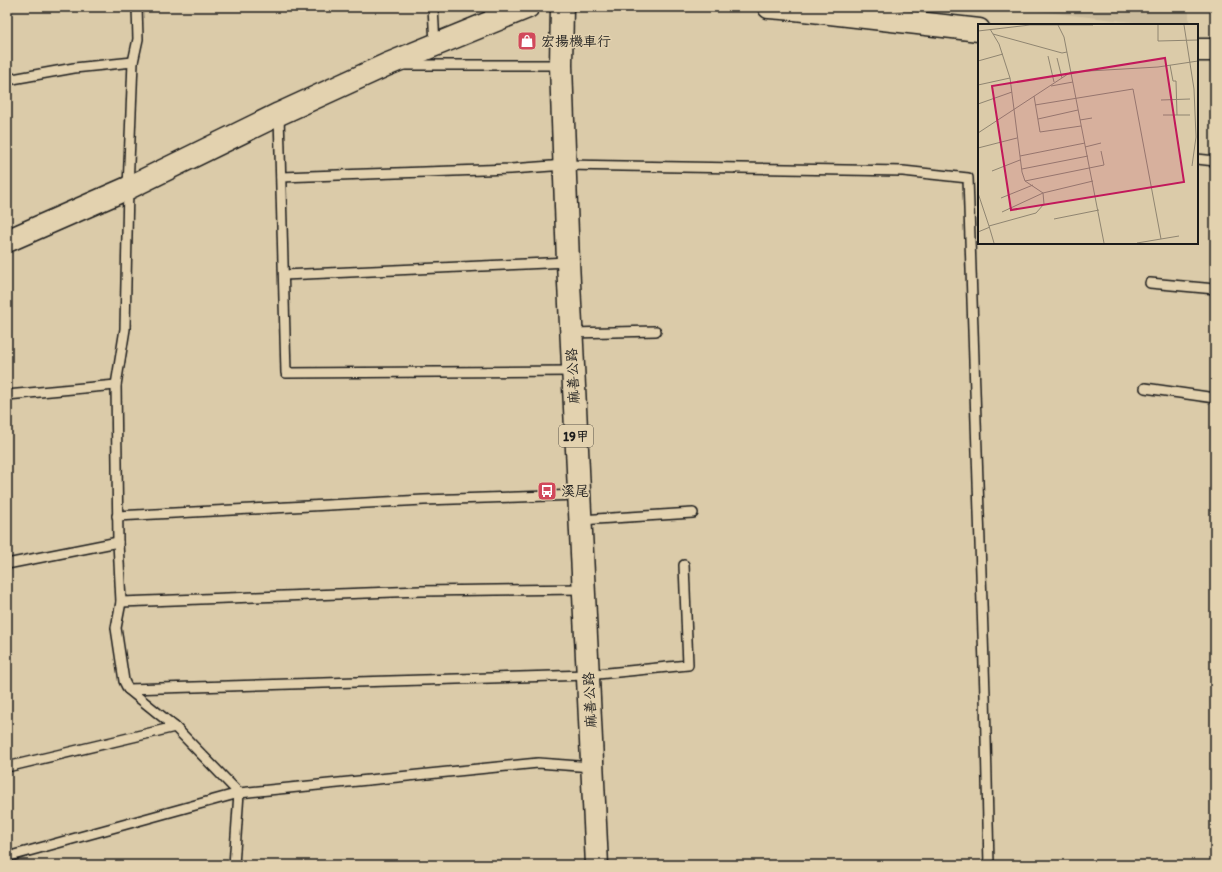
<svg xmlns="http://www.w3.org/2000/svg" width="1222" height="872" font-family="Itim,'LXGW WenKai TC',sans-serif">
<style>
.built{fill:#cbbc9d}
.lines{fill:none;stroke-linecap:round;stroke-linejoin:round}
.lane-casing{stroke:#1c1c1c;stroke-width:12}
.secondary-casing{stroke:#1c1c1c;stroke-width:25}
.primary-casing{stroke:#1c1c1c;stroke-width:25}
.lane{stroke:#e3d2af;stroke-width:9}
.secondary{stroke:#e3d2af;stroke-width:22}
.primary{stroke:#e3d2af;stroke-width:22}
.labels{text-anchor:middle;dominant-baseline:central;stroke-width:3;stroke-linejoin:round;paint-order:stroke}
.shield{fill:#e3d2af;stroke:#585348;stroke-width:1}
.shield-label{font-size:13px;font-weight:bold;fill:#1c1c1c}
.poi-label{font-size:14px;fill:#1c1c1c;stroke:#e3d2af;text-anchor:start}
.street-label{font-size:14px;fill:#1c1c1c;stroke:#e3d2af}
.inset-road{fill:none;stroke:#8f8571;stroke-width:1}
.view{fill:#c2185b;fill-opacity:0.15;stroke:#c2185b;stroke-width:2}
.inset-edge{fill:none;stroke:#1c1c1c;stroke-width:2}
</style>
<rect width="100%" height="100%" fill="#dbcba9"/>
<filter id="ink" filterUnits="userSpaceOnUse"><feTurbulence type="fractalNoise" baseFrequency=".025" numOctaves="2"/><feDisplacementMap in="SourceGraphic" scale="8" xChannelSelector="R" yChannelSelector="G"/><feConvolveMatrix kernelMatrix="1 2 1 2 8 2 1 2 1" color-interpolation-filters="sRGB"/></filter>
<g filter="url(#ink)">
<polygon class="built" points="1004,7 1189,7 1189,25 1156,25"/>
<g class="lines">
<defs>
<g id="lane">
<polyline points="137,7 138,39 133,62 128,188 125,329 116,385 118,542 121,602 116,628 124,681 128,689 175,727 239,793 234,865"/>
<polyline points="433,7 435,45"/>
<polyline points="489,7 491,22"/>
<polyline points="404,65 561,65"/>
<polyline points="7,80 74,68 133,62"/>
<polyline points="279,115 286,373 573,371"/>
<polyline points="1197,159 1215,161"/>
<polyline points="281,177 511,169 565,165 903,171 968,178 985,695 989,865"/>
<polyline points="284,275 568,262"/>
<polyline points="1150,283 1215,289"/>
<polyline points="571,333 656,331"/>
<polyline points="1145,388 1215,398"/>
<polyline points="7,395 116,385"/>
<polyline points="117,516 424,500 579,495"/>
<polyline points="580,520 693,513"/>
<polyline points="7,564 118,542"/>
<polyline points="121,602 421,591 583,589"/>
<polyline points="128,689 588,675 688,665 684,565"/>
<polyline points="7,767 175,727"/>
<polyline points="7,857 239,793 538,763 592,767"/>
</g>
<g id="secondary">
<polyline points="769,7 795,9 979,30"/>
<polyline points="1197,50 1215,50"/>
<polyline points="7,241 128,188 279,114 386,65 528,7"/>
</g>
<polyline id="primary" points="562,7 561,65 568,262 597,865"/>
</defs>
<use href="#lane" class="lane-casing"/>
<use href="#secondary" class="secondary-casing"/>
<use href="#primary" class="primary-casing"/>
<use href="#lane" class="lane"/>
<use href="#secondary" class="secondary"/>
<use href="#primary" class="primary"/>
</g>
</g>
<defs>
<symbol id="shop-square" viewBox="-11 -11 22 22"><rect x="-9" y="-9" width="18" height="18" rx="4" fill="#d1495b" stroke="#e3d2af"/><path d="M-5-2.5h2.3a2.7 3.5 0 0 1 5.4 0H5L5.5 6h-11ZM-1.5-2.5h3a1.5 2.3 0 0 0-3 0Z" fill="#fff"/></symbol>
<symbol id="bus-square" viewBox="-11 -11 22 22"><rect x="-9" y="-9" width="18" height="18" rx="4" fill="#d1495b" stroke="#e3d2af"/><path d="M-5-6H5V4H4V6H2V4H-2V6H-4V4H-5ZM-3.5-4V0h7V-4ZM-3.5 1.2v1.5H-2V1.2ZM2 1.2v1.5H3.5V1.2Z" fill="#fff"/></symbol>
</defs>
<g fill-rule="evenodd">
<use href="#shop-square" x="516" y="30" width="22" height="22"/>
<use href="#bus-square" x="536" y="480" width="22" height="22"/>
</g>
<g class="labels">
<rect class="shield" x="559" y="425" width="34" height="22" rx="3"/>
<g class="shield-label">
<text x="576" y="436">19甲</text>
</g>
<g class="poi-label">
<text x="541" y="41">宏揚機車行</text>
<text x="561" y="491">溪尾</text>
</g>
<g class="street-label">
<text transform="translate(573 376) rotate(-93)">麻善公路</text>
<text transform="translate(590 700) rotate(-93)">麻善公路</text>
</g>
</g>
<g transform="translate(978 24)">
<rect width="220" height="220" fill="#dbcba9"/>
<path class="inset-road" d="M 80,1 L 86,13 L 126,219M 180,1 L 180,17 L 220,16M 206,1 L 216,65 L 218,113 L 214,142M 0,7 L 52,1 L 115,1M 15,10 L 84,29 L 89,28M 70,32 L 76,58M 79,34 L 84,54M 0,37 L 25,30M 192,41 L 195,57 L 198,57 L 199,91M 0,61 L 32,54M 73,62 L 95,58M 56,72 L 62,108 L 103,102M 183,76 L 212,75M 0,80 L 34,68M 57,81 L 155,65 L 183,215M 185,91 L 212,91M 60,95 L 100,86M 102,96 L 114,94M 0,109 L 93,48 L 180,43 L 220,37M 107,123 L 123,119M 0,124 L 39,114M 42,132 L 107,119M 44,145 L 110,132M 14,147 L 42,136M 47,157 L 126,141 L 123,127M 0,169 L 11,202 L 58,189 L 66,180 L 65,169 L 47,157 L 44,148 L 32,54 L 21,20 L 12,5M 23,174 L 55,161M 24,188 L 65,169 L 115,157M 76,195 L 121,186M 11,202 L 16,219M 0,208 L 12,203M 159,219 L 201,212"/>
<path class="view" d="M 187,34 L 206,158 L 33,186 L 14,62 Z"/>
<rect width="220" height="220" class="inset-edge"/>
</g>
<rect width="1222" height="872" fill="none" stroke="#e3d2af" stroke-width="24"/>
<rect x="12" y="12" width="1198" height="848" fill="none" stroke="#1c1c1c" stroke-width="1.5" filter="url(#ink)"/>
</svg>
